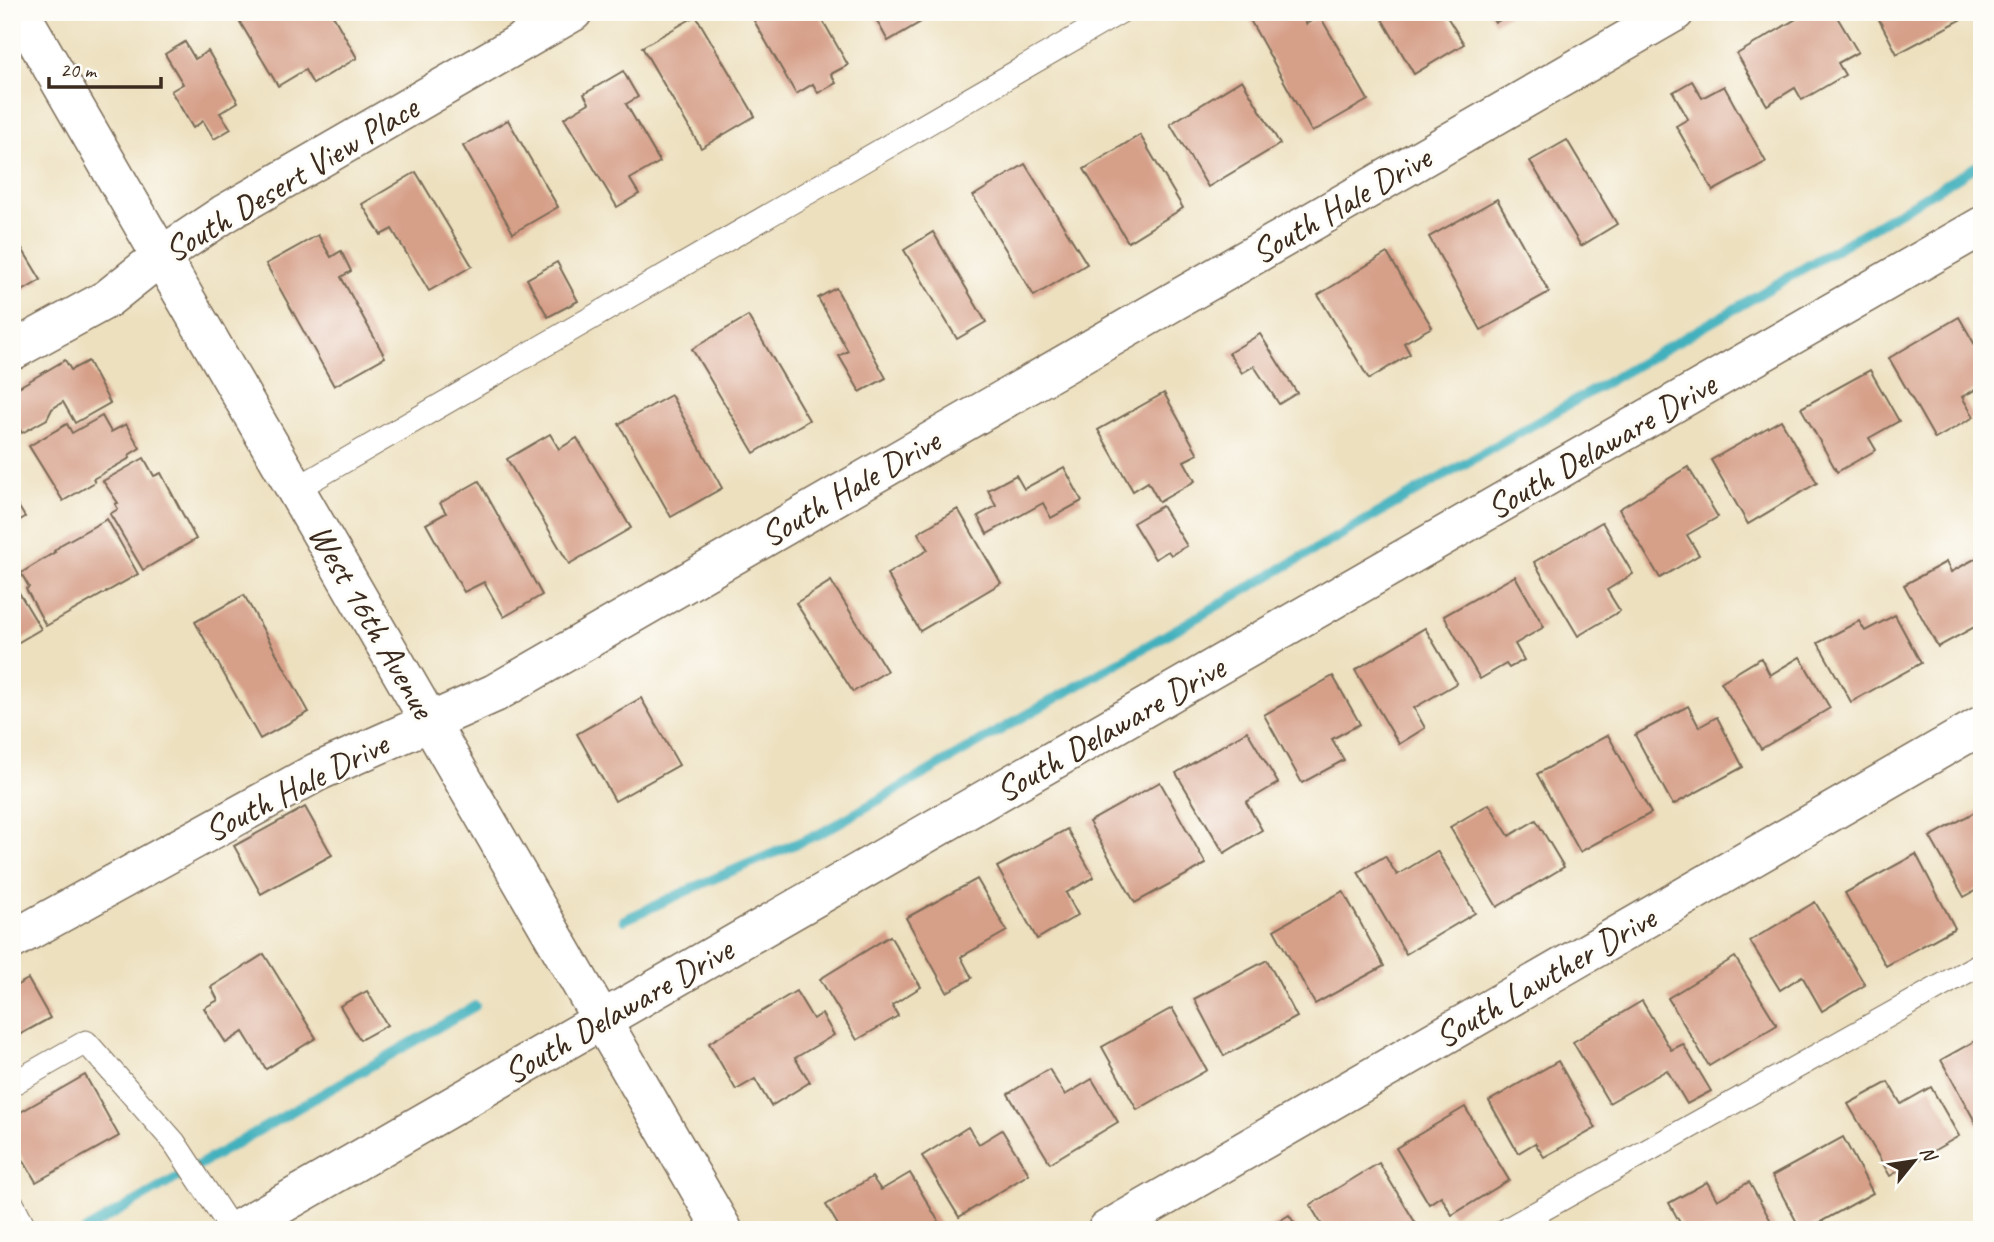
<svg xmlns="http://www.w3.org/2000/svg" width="1994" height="1242" font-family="Caveat,sans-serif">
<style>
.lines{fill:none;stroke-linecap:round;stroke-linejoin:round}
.stream{stroke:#42b1bd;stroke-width:10}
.building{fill:#d69f88}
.service-casing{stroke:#796a56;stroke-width:25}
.minor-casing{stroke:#796a56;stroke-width:41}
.tertiary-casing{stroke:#796a56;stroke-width:41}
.service{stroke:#fff;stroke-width:23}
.minor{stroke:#fff;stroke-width:38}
.tertiary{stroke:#fff;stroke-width:38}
.labels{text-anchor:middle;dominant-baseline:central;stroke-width:6;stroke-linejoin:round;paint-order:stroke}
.street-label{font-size:35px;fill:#3b2a1e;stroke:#fdfcf7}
</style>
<rect width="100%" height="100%" fill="#fdfcf7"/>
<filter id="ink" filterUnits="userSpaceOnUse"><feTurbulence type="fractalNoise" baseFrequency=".0143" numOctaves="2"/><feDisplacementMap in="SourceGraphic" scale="14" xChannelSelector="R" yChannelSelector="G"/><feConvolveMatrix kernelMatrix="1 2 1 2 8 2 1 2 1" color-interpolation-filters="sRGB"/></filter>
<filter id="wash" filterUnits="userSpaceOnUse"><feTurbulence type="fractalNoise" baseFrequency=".00686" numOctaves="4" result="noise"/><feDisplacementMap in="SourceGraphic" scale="28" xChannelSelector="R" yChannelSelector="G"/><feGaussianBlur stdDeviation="1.57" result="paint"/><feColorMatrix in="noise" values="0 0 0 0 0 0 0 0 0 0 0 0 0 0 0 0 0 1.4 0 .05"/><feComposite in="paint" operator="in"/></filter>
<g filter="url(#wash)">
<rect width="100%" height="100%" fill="#ede0bf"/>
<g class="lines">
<g class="stream">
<polyline points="624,920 706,882 821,833 1731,311 1982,163"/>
<polyline points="86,1230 475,1006"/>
</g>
</g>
<g id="blocks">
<g class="building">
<polygon points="234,12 331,12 357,58 313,84 305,70 278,86"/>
<polygon points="749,12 818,12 848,65 831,74 836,83 818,93 813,84 796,94"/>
<polygon points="872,12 938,12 888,41"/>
<polygon points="1264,12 1300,12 1306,24 1320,16 1368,100 1312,132 1250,20"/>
<polygon points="1378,12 1444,12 1464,44 1414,74"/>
<polygon points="1488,12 1513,12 1495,23"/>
<polygon points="1808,12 1834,12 1858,52 1838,63 1845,75 1802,100 1795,88 1767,105 1737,54"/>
<polygon points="1875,12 1963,12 1966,17 1897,54"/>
<polygon points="696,16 755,116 701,148 642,47"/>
<polygon points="185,42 195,59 208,51 238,102 220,113 231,129 214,139 203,121 193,128 171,91 183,84 165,54"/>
<polygon points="623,71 638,97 626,104 660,162 630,179 639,194 617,207 564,118 589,103 584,94"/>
<polygon points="1242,80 1280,144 1208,187 1170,124"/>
<polygon points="1692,81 1702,98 1724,86 1766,162 1713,191 1676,126 1688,119 1673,92"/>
<polygon points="508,120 558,207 513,233 463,146"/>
<polygon points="1140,135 1183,208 1128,242 1084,169"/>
<polygon points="1567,140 1617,224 1581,246 1530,161"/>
<polygon points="1025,164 1087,264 1034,296 973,196"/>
<polygon points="416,172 472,266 429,291 392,229 381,235 362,204"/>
<polygon points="1497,199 1549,292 1481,330 1429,237"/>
<polygon points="12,232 41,280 12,297"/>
<polygon points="933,232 986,322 957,339 904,250"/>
<polygon points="318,235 331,257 341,251 351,271 341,277 385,357 334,386 266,264"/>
<polygon points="1387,253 1432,327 1404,343 1410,354 1369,379 1318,295"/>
<polygon points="557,262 578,301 548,317 527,279"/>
<polygon points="836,288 886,378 860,392 839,356 848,351 818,298"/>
<polygon points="748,316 809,420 754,453 692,349"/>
<polygon points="1959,317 1982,357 1982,386 1962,397 1974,417 1935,439 1889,358"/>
<polygon points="1260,334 1297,393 1279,404 1254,366 1242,373 1229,353"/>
<polygon points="65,360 71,370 88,361 110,403 75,423 63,402 52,409 47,419 22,433 12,416 12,391"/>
<polygon points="1870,370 1899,421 1869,438 1876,450 1837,472 1801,408"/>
<polygon points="1164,393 1198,454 1184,461 1195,481 1159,502 1148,482 1133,491 1098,430"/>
<polygon points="671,395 722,488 671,517 619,424"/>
<polygon points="102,416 111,432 126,424 140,448 129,455 130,458 93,479 95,482 63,501 29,446 67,424 72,433"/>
<polygon points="1781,420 1817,483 1748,524 1711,460"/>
<polygon points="550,434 559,449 577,438 631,528 569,564 507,459"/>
<polygon points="144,458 154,476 161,473 196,539 143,570 110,514 118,509 115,504 118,503 103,481"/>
<polygon points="1064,467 1082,501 1051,518 1043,503 987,534 978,516 996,506 988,490 1016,475 1024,489"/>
<polygon points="1688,467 1718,517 1687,535 1699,555 1660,578 1619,509"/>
<polygon points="479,481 542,595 504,617 484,582 464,592 426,524 446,513 440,503"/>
<polygon points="12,496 25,517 12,525"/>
<polygon points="1162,506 1187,546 1171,555 1168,551 1155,559 1133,523"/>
<polygon points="958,509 1001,583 920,631 887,574 928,550 918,533"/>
<polygon points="107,519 138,574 46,626 26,589 29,587 21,573 55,552 54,551 62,544"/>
<polygon points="1602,522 1633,574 1607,590 1620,611 1578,636 1534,562"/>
<polygon points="1980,556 1982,623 1938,647 1904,585 1946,562 1951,572"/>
<polygon points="1515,576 1544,627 1515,644 1524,660 1509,668 1506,664 1480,679 1444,616"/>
<polygon points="12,581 41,629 12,646"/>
<polygon points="831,581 887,671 853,692 796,603"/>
<polygon points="244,595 309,712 260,739 195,622"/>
<polygon points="1895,615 1921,663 1851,702 1818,643 1859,621 1865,631"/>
<polygon points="1425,628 1457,683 1414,708 1425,728 1399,744 1355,670"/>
<polygon points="1800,657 1830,708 1761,749 1721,682 1761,658 1770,675"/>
<polygon points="1333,676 1360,724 1332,739 1344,760 1302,783 1264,715"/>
<polygon points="641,698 679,765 615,801 577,734"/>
<polygon points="1688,706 1699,727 1717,717 1743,767 1673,805 1635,735"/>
<polygon points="1247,731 1278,783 1246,802 1262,830 1224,853 1176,773"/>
<polygon points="1608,735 1651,813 1580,852 1537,774"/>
<polygon points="1160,782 1206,864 1135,903 1089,822"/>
<polygon points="1489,804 1509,836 1536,820 1564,867 1497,907 1450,827"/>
<polygon points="305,807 332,855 261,894 234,846"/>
<polygon points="1982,808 1982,887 1964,897 1930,837"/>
<polygon points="1067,829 1094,877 1066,893 1078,915 1037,939 997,867"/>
<polygon points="1437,851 1475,913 1406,954 1358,872 1385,856 1397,875"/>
<polygon points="1916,854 1955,928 1886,966 1845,893"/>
<polygon points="977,879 1007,931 961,957 972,978 947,992 906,918"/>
<polygon points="1343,891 1384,966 1315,1004 1274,930"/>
<polygon points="1815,902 1865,985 1822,1011 1802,976 1780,990 1750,941"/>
<polygon points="890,936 921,987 892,1005 898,1016 857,1040 820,979"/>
<polygon points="264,954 316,1038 266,1069 243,1032 226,1043 204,1008 218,1000 211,987"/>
<polygon points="1735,957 1777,1025 1709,1066 1668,998"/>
<polygon points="1267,960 1297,1017 1224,1056 1194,999"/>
<polygon points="28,979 50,1018 12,1039 12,988"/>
<polygon points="367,991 387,1025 360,1040 340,1006"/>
<polygon points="796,991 813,1019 822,1014 834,1035 795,1058 810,1082 771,1106 755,1079 736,1090 709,1043"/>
<polygon points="1642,1001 1671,1050 1683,1044 1711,1091 1687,1104 1667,1070 1609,1103 1573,1042"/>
<polygon points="1172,1008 1207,1070 1137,1110 1102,1047"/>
<polygon points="1982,1037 1982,1122 1977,1125 1941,1060"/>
<polygon points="1558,1061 1596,1128 1544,1157 1535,1143 1518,1153 1489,1101"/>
<polygon points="1049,1069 1065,1095 1092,1079 1118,1122 1050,1163 1008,1094"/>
<polygon points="85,1075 119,1136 36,1182 12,1141 12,1117"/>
<polygon points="1888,1082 1901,1104 1931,1087 1959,1136 1890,1176 1848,1104"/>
<polygon points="1465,1107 1509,1180 1452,1215 1441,1196 1429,1204 1396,1148"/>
<polygon points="968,1127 979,1144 1002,1130 1029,1174 959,1217 922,1156"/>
<polygon points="1843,1137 1873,1193 1806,1230 1801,1230 1772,1176"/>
<polygon points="1379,1163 1418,1227 1413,1230 1325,1230 1310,1205"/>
<polygon points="910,1173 940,1224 930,1230 841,1230 826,1205 872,1177 881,1190"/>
<polygon points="1707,1182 1717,1200 1749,1182 1776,1230 1684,1230 1669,1203"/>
<polygon points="1289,1215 1299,1230 1265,1230"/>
</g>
</g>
</g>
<g filter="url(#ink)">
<use href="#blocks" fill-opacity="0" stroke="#796a56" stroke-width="2"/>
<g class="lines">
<defs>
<g id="service">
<polyline points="296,489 1120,12"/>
<polyline points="12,1084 86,1042 174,1142 232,1230"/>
<polyline points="12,1203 26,1230"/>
<polyline points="1506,1230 1982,963"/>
</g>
<g id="minor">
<polyline points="12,351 107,299 161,256 224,214 573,12"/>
<polyline points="12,940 317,772 495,693 1675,12"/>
<polyline points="237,1230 1982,226"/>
<polyline points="1107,1230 1982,725"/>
</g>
<polyline id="tertiary" points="20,12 723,1230"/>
</defs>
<use href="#service" class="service-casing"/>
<use href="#minor" class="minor-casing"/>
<use href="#tertiary" class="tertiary-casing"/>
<use href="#service" class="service"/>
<use href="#minor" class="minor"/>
<use href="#tertiary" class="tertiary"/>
</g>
</g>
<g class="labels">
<g class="street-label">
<text transform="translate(291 179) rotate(-31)">South Desert View Place</text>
<text transform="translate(1341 205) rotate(-30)">South Hale Drive</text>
<text transform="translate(1601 446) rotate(-30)">South Delaware Drive</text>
<text transform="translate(850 488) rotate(-30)">South Hale Drive</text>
<text transform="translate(372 621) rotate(60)">West 16th Avenue</text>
<text transform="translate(1110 729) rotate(-30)">South Delaware Drive</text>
<text transform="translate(296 787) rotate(-27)">South Hale Drive</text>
<text transform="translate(1545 977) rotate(-30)">South Lawther Drive</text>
<text transform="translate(618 1011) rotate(-30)">South Delaware Drive</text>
</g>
</g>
<rect width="1994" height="1242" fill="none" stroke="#fdfcf7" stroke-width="42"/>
<g transform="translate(1914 1161) rotate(60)" stroke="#fdfcf7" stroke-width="5" paint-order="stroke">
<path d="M0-5L12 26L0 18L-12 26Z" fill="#3b2a1e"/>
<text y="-10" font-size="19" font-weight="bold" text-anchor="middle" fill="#3b2a1e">N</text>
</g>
<path d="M49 77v10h112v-10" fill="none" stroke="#3b2a1e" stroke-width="3.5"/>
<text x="60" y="77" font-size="21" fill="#3b2a1e" stroke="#fdfcf7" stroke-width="5" paint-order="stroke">20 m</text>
</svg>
